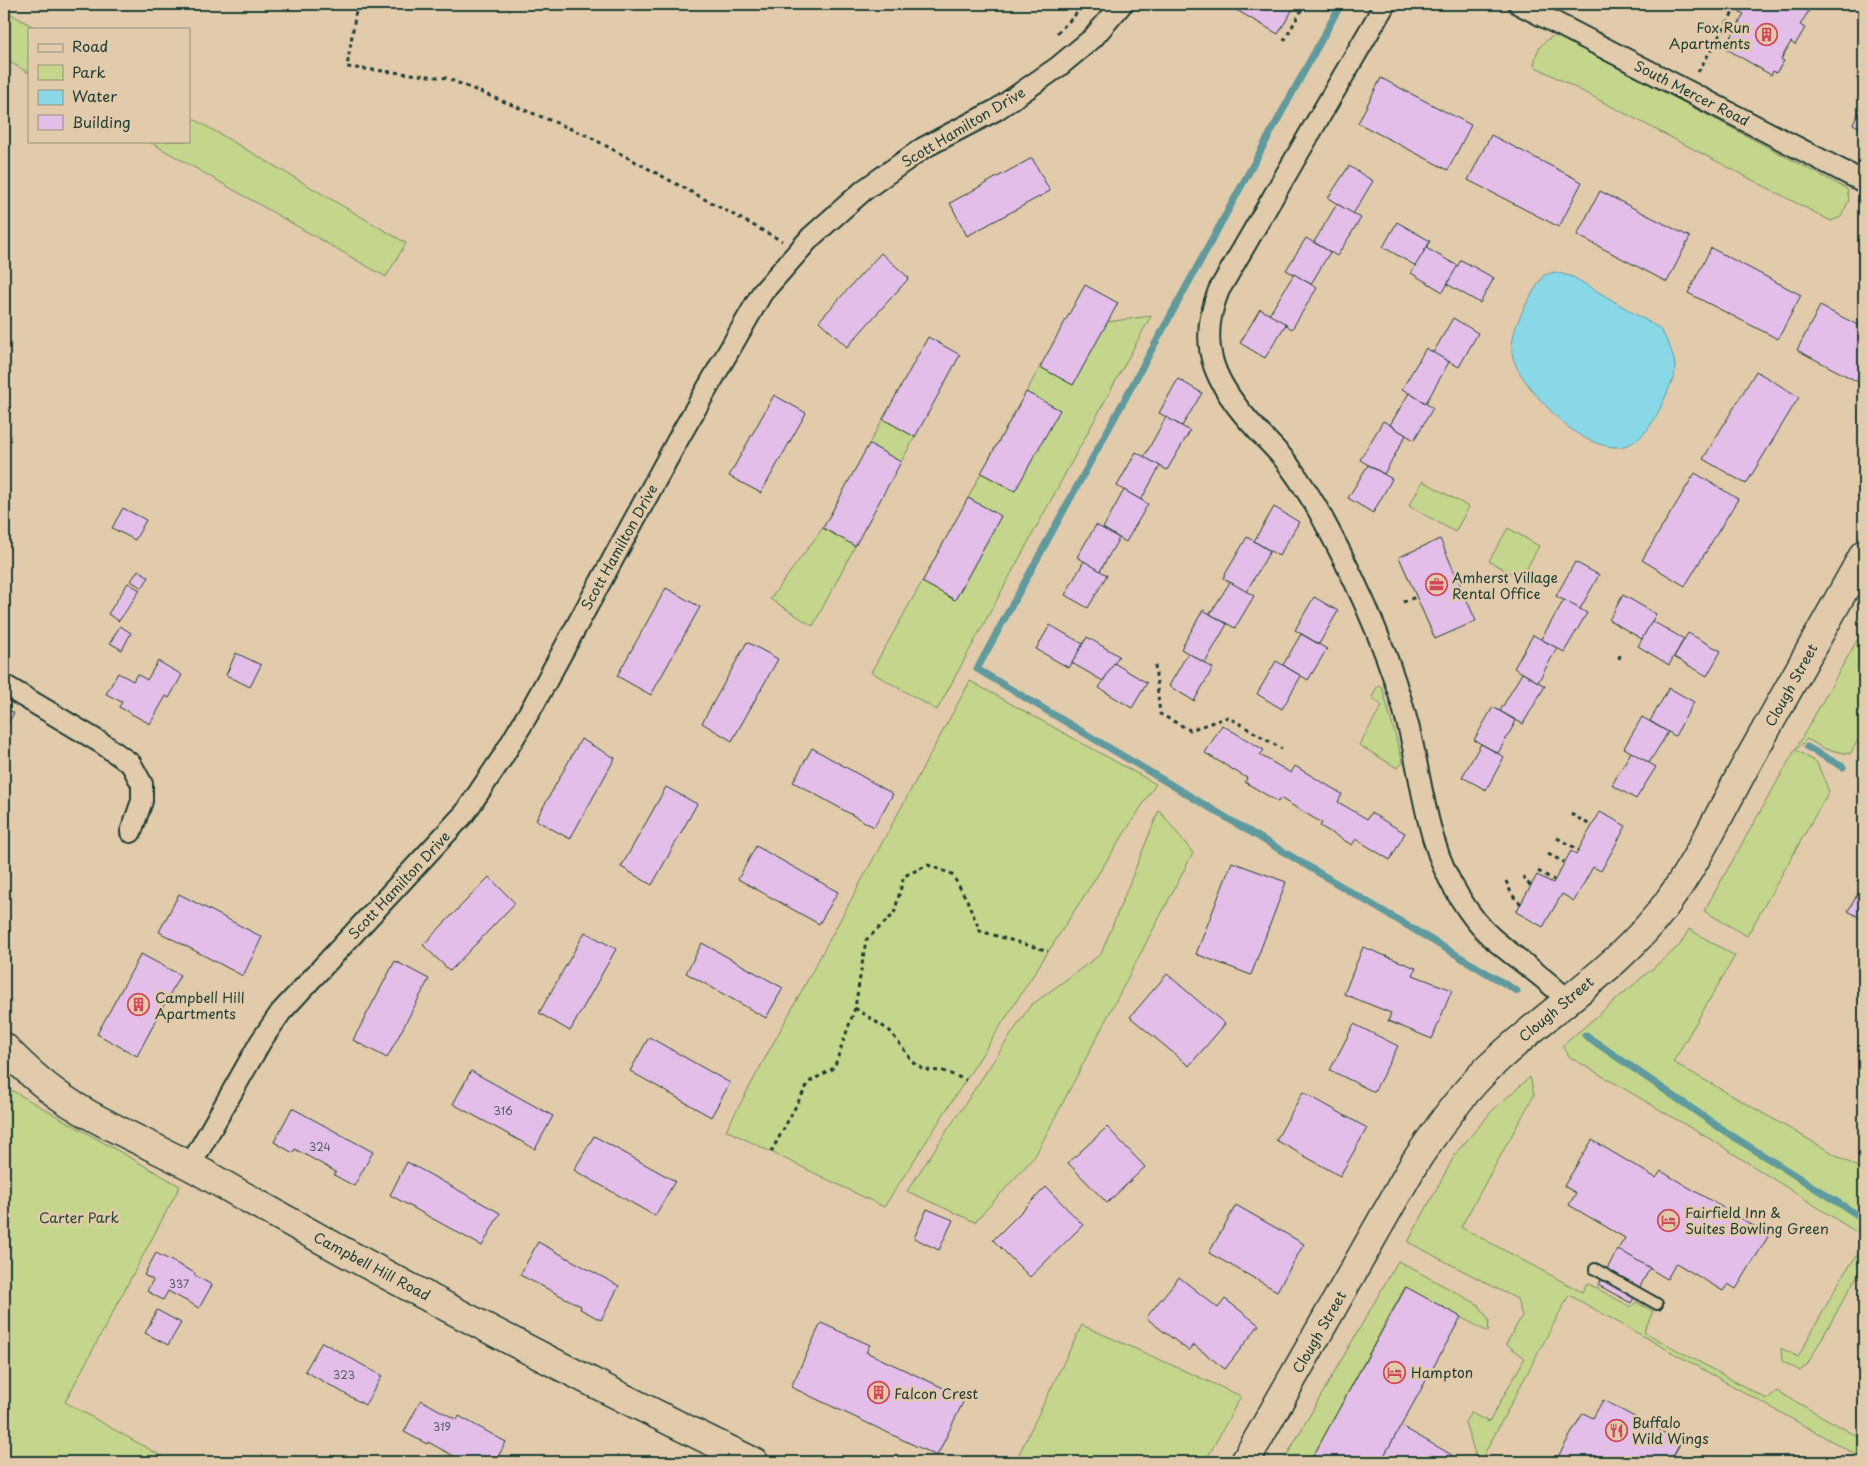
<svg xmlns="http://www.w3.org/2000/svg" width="1868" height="1466" font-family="'Playpen Sans',sans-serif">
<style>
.green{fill:#c4d68b;stroke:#728a60}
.water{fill:#89d8e7;stroke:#5f9a9f}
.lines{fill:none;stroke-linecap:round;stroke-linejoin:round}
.stream{stroke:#5f9a9f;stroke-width:7}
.building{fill:#e3bee8;stroke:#1f3d34}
.lane-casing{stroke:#1f3d34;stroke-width:14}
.street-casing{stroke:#1f3d34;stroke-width:24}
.secondary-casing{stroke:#1f3d34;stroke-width:31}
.path{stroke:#1f3d34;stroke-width:3;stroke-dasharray:4 4;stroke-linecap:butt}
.lane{stroke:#e2cbab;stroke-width:10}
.street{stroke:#e2cbab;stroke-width:20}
.secondary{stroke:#e2cbab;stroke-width:28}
.labels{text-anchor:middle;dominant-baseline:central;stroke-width:5;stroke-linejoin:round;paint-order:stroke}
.number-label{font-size:11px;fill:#505d61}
.poi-label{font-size:14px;fill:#1f3d34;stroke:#e2cbab;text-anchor:start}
.street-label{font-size:14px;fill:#1f3d34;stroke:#e2cbab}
.park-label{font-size:14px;fill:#274538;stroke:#e2cbab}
</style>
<rect width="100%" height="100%" fill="#e2cbab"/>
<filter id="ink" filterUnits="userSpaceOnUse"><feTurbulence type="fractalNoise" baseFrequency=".02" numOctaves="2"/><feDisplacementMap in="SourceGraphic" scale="10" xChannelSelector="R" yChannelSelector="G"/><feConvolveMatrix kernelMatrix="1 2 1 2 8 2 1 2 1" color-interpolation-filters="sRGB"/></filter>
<g filter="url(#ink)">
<g class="green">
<polygon points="4,10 37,29 29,29 29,73 4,59"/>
<path d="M 1556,35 L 1847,189 L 1849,200 L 1841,217 L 1831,221 L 1534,66 C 1536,50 1541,41 1556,35 Z"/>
<polygon points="189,116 406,243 386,277 148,141 189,141"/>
<polygon points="1151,316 937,710 871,672 922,582 955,600 1001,516 968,498 981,473 1015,491 1059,410 1026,392 1040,367 1073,385 1107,322"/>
<polygon points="883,419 915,437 901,462 869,444"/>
<polygon points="1423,481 1469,507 1455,532 1409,506"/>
<polygon points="823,528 855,546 813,626 770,599"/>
<polygon points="1508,528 1539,546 1521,579 1489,561"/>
<polygon points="1864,628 1864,729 1850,754 1825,749 1807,739 1796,750 1817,763 1829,791 1747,936 1704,911"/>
<polygon points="970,681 1156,784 884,1207 726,1130"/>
<polygon points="1378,685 1382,687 1403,763 1397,768 1359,745 1382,706 1372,697"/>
<polygon points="1159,810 1193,853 1035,1156 975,1222 907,1191 1030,1006 1101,954"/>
<polygon points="1689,929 1735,956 1673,1062 1864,1171 1864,1237 1720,1145 1570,1057 1562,1046 1680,945"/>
<polygon points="1530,1077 1534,1095 1461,1227 1582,1292 1587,1283 1631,1307 1636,1302 1653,1311 1644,1332 1767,1399 1777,1391 1864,1440 1864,1459 1569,1295 1480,1462 1471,1462 1475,1454 1465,1422 1471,1413 1489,1422 1525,1358 1506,1344 1522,1316 1517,1299 1408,1242 1456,1153 1492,1111"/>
<polygon points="4,1086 180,1186 65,1402 172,1462 4,1462"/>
<polygon points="1864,1245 1864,1263 1807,1365 1800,1371 1782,1361 1781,1348 1798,1357 1843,1275"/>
<polygon points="1398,1261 1479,1305 1489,1320 1488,1332 1405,1287 1310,1462 1283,1462"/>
<polygon points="1082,1325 1241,1396 1205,1462 1015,1462"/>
</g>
<path class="water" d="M 1555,272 L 1573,277 L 1659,328 C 1668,341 1675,355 1675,370 C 1675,376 1671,383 1669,388 C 1660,410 1645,447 1616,447 C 1597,447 1575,434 1562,422 C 1547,408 1512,372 1512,351 C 1511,326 1530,296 1544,275 Z"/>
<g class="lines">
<g class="stream">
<polyline points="1341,4 977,669 1517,991"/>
<polyline points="1807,747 1843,767"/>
<polyline points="1585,1035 1723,1130 1864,1219"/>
</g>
</g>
<g class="building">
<polygon points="1226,4 1296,4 1278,34"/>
<polygon points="1744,4 1813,4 1800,25 1805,28 1795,45 1791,42 1781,59 1784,61 1776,73 1773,71 1771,75 1725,48 1744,14 1740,12"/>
<polygon points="1381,78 1471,125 1448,170 1358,123"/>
<polygon points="1864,104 1864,130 1853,124"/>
<polygon points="1491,135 1582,182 1559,227 1468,180"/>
<polygon points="1032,158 1050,191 967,236 950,203"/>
<polygon points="1349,166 1373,181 1353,214 1328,198"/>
<polygon points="1600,191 1690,237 1667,282 1577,235"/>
<polygon points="1337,204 1361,218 1337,256 1314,242"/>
<polygon points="1397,222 1430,241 1416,266 1383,247"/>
<polygon points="1306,238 1330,252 1311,284 1286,270"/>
<polygon points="1426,248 1458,266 1443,292 1411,273"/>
<polygon points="1711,248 1801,295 1778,339 1688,293"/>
<polygon points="881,253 909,278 847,347 819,321"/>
<polygon points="1461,260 1494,278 1480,303 1447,284"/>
<polygon points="1294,274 1317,288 1292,329 1269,315"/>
<polygon points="1085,285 1118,303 1073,385 1040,367"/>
<polygon points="1820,306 1864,328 1864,385 1797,350"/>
<polygon points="1260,309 1286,324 1265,358 1240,343"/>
<polygon points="1453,318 1478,333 1459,367 1433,353"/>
<polygon points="928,337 960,355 915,437 883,419"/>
<polygon points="1426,348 1449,362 1426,403 1402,389"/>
<polygon points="1756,371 1799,397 1746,484 1703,459"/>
<polygon points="1178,379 1202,393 1182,426 1159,413"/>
<polygon points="1026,392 1060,410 1015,491 981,473"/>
<polygon points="1409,393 1433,408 1414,440 1390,425"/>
<polygon points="774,395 806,413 761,493 729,476"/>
<polygon points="1166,417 1190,431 1167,470 1144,457"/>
<polygon points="1383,421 1406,435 1384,474 1360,460"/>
<polygon points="869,444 901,462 855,546 823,528"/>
<polygon points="1136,452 1160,466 1141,500 1117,486"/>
<polygon points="1368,465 1392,479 1373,513 1348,498"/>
<polygon points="1695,473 1738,499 1685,586 1642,560"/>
<polygon points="1124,490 1148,504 1126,542 1103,528"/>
<polygon points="968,498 1001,516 955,600 922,582"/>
<polygon points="1274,507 1299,522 1279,556 1254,541"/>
<polygon points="123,508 146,520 135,540 112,528"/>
<polygon points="1096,525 1119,538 1100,571 1077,557"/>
<polygon points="1247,537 1270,551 1246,592 1223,578"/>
<polygon points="1440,539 1476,621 1435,639 1399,557"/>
<polygon points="1084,561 1107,575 1088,608 1065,595"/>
<polygon points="1575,562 1599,575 1580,609 1556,596"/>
<polygon points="138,570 149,577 142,588 131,581"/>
<polygon points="1230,582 1254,596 1235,628 1210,614"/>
<polygon points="128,583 140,590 119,621 108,614"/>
<polygon points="666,588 700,607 651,695 617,676"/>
<polygon points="1623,595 1656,614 1642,639 1609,620"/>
<polygon points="1314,597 1338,611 1319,644 1295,630"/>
<polygon points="1564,600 1587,613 1564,652 1541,639"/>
<polygon points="1203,610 1227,624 1205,663 1181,649"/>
<polygon points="1652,621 1684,639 1669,665 1638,646"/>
<polygon points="1050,625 1083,644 1069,668 1036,649"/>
<polygon points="120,626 131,633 122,650 110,643"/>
<polygon points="1688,633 1721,651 1707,676 1674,657"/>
<polygon points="1301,634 1327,649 1308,680 1283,665"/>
<polygon points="1533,635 1557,648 1538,682 1514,668"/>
<polygon points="1087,637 1119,656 1103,681 1072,663"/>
<polygon points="747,642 778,659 732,741 702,723"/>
<polygon points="236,653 261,665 250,687 226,675"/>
<polygon points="1188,653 1213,668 1194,701 1169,686"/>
<polygon points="158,661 182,675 169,698 166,696 150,724 119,707 122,702 106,694 118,673 133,681 137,674 147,680"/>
<polygon points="1276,661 1301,676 1282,709 1257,694"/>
<polygon points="1114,663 1147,683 1132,708 1099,688"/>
<polygon points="1522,673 1545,686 1523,724 1500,711"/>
<polygon points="1669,688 1694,702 1675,736 1650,721"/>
<polygon points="4,707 14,713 4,730"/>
<polygon points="1493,707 1516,721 1498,753 1474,740"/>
<polygon points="1642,717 1668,732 1649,763 1624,748"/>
<polygon points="1222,725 1264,750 1260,755 1291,773 1295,766 1342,794 1338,802 1367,819 1371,813 1405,833 1390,860 1356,839 1352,845 1320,826 1322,823 1280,798 1278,802 1245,782 1247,778 1205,753"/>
<polygon points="581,739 615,758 570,839 536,820"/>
<polygon points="1481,744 1504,757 1486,790 1462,777"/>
<polygon points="812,748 893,794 874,827 793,782"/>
<polygon points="1631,752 1656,767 1636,799 1612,785"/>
<polygon points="666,787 697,804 652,885 621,867"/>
<polygon points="1600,812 1626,826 1601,871 1593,867 1574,901 1562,894 1543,927 1516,912 1537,875 1553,883 1571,851 1576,854"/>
<polygon points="756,846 838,892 819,924 738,879"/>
<polygon points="1232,862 1286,882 1251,975 1196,954"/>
<polygon points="489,877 515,903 450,971 423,945"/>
<polygon points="1864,883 1864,920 1848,911"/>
<polygon points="179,894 262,937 243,976 159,932"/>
<polygon points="585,932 616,949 570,1031 539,1013"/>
<polygon points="702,943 783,988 766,1018 686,973"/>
<polygon points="1363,947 1416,968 1413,975 1452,990 1432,1039 1388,1021 1391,1013 1344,994"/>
<polygon points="141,954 180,975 137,1056 97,1034"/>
<polygon points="395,961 429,979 387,1058 353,1040"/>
<polygon points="1167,974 1225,1024 1189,1066 1130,1017"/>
<polygon points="1354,1024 1398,1046 1374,1092 1330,1070"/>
<polygon points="649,1037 730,1083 711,1117 630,1071"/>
<polygon points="471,1071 553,1116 535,1149 453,1104"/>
<polygon points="1303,1092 1367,1128 1340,1176 1276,1140"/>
<polygon points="292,1108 373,1152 354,1186 334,1175 336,1172 295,1149 293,1153 274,1142"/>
<polygon points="1107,1127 1145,1167 1107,1203 1068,1163"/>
<polygon points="594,1136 675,1181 655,1216 574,1170"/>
<polygon points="1592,1140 1656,1178 1661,1171 1769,1235 1736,1289 1728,1284 1723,1291 1676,1263 1667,1279 1618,1249 1625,1238 1569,1205 1576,1193 1564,1186"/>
<polygon points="407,1162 500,1213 482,1246 390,1195"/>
<polygon points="1046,1187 1083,1225 1030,1277 993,1240"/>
<polygon points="1236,1205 1304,1244 1277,1291 1209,1253"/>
<polygon points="927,1209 953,1220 939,1250 914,1238"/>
<polygon points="538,1242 619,1286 601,1320 580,1309 581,1306 520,1275"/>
<polygon points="1618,1249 1650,1268 1631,1303 1598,1285"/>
<polygon points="156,1253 195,1273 194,1275 212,1285 199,1308 168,1291 163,1300 147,1291 153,1280 144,1275"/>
<polygon points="1179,1277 1218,1308 1225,1299 1259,1325 1225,1369 1194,1345 1189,1351 1146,1318"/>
<polygon points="1406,1287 1461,1317 1381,1462 1310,1462"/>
<polygon points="157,1310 181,1323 168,1345 145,1333"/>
<polygon points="821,1323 870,1345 866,1352 965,1398 937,1456 791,1387"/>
<polygon points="322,1342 382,1376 365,1405 305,1371"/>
<polygon points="421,1400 457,1420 459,1416 506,1442 495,1462 465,1462 428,1442 427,1444 404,1432"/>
<polygon points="1603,1400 1681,1442 1670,1462 1555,1462 1583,1413 1593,1418"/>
<polygon points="1401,1426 1452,1455 1448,1462 1381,1461"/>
</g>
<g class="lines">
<defs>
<polyline id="lane" points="1595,1269 1657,1304"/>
<g id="street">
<path d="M 1385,4 L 1219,290 C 1195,348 1217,387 1257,430 C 1267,441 1279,452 1288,464 C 1301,482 1315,503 1325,523 C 1360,588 1391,658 1409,729 C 1423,786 1427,848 1460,898 C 1468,911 1480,927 1491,937 C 1516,959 1544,976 1567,1000"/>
<polyline points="1519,4 1864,182"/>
<polyline points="4,685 103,744 131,764 142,784 142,801 131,832"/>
<polyline points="190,1166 261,1041 281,1012 465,813 502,758 534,704 681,434 762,293 811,237 864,190 923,148 996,110 1058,67 1093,38 1122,4"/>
</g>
<g id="secondary">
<path d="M 4,1047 C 24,1068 48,1090 73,1105 C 114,1131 161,1149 203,1173 C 383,1276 567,1372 754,1462"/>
<path d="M 1245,1462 L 1415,1162 C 1440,1125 1465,1088 1499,1058 C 1555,1006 1623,965 1668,902 C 1698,860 1721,811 1746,765 C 1785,695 1825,624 1864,554"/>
</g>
</defs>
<use href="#lane" class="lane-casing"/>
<use href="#street" class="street-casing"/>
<use href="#secondary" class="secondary-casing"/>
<g class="path">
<polyline points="357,4 347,67 446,78 586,135 782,241"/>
<polyline points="1057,33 1086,4"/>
<polyline points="1284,41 1305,4"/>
<polyline points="1698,72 1738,4"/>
<polyline points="1403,602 1416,597"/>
<polyline points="1619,659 1620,655"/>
<polyline points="1155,665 1160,714 1190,730 1228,717 1282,749"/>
<polyline points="1571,814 1592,826"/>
<polyline points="1557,838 1579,850"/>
<polyline points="1548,854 1564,862"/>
<polyline points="1538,871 1554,880"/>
<polyline points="1523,876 1531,887"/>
<polyline points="1506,881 1512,895 1521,904"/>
<polyline points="855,1008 890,1031 913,1062 925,1070 943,1071 966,1080"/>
<polyline points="771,1152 809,1082 834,1068 855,1008 866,940 894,914 904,876 928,865 952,874 967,900 980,931 1048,951"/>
<polyline points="1862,1156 1864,1152"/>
</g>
<use href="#lane" class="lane"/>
<use href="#street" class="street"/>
<use href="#secondary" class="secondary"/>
</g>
</g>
<defs>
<symbol id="building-ring" viewBox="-11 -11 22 22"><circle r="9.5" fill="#e2cbab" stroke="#d1495b" stroke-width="1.5"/><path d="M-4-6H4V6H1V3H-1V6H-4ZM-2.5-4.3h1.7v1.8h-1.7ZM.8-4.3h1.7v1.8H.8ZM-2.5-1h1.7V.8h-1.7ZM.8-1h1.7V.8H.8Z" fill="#d1495b"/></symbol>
<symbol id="office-ring" viewBox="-11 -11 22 22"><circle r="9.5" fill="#e2cbab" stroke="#d1495b" stroke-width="1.5"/><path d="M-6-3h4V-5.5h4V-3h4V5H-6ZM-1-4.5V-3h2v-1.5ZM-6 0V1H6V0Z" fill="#d1495b"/></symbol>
<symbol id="hotel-ring" viewBox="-11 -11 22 22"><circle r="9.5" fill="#e2cbab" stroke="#d1495b" stroke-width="1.5"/><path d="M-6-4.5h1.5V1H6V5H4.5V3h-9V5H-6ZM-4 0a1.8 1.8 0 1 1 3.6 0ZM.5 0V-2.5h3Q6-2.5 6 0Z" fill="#d1495b"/></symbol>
<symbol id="restaurant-ring" viewBox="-11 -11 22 22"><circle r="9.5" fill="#e2cbab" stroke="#d1495b" stroke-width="1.5"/><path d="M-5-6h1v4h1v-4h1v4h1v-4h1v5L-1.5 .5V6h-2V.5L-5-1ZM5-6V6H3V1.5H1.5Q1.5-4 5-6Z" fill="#d1495b"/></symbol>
</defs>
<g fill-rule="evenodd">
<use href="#building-ring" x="1754" y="22" width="25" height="25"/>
<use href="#office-ring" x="1424" y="572" width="25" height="25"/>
<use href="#building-ring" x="126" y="992" width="25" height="25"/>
<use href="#hotel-ring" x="1656" y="1208" width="25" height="25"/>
<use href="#hotel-ring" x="1382" y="1360" width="25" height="25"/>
<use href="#building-ring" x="866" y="1380" width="25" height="25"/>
<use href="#restaurant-ring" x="1604" y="1418" width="25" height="25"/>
</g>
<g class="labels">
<g class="number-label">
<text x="503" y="1110">316</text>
<text x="320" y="1146">324</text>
<text x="179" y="1283">337</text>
<text x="344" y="1374">323</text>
<text x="442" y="1426">319</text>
</g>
<g class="poi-label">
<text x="1750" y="27" text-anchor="end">Fox Run<tspan x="1750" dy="16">Apartments</tspan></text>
<text x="1452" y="577">Amherst Village<tspan x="1452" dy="16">Rental Office</tspan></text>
<text x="155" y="997">Campbell Hill<tspan x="155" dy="16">Apartments</tspan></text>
<text x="1685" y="1212">Fairfield Inn &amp;<tspan x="1685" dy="16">Suites Bowling Green</tspan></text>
<text x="1411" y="1372">Hampton</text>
<text x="894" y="1393">Falcon Crest</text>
<text x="1632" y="1422">Buffalo<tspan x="1632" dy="16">Wild Wings</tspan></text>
</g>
<g class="street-label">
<text transform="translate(1692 93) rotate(27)">South Mercer Road</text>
<text transform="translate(963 127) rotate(-31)">Scott Hamilton Drive</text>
<text transform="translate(619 547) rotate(-61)">Scott Hamilton Drive</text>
<text transform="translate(1791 685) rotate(-61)">Clough Street</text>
<text transform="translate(399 885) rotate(-47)">Scott Hamilton Drive</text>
<text transform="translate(1556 1009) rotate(-40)">Clough Street</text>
<text transform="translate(372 1266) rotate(28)">Campbell Hill Road</text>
<text transform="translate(1319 1332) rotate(-60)">Clough Street</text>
</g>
<g class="park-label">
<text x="79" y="1217">Carter Park</text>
</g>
</g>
<rect width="1868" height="1466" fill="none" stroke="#e2cbab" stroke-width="20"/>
<rect x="10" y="10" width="1848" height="1446" fill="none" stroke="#1f3d34" stroke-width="2" filter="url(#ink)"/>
<rect x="28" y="28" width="162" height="115" fill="#e2cbab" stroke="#94927b"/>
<rect x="38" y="44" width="25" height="8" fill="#e2cbab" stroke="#94927b"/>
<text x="72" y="52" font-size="15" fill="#1f3d34">Road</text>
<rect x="38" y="65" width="25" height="15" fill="#c4d68b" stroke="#94927b"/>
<text x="72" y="78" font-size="15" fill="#1f3d34">Park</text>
<rect x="38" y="90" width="25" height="15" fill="#89d8e7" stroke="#94927b"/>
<text x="72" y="102" font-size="15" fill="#1f3d34">Water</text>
<rect x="38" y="115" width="25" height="15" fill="#e3bee8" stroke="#94927b"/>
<text x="72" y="128" font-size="15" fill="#1f3d34">Building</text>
</svg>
